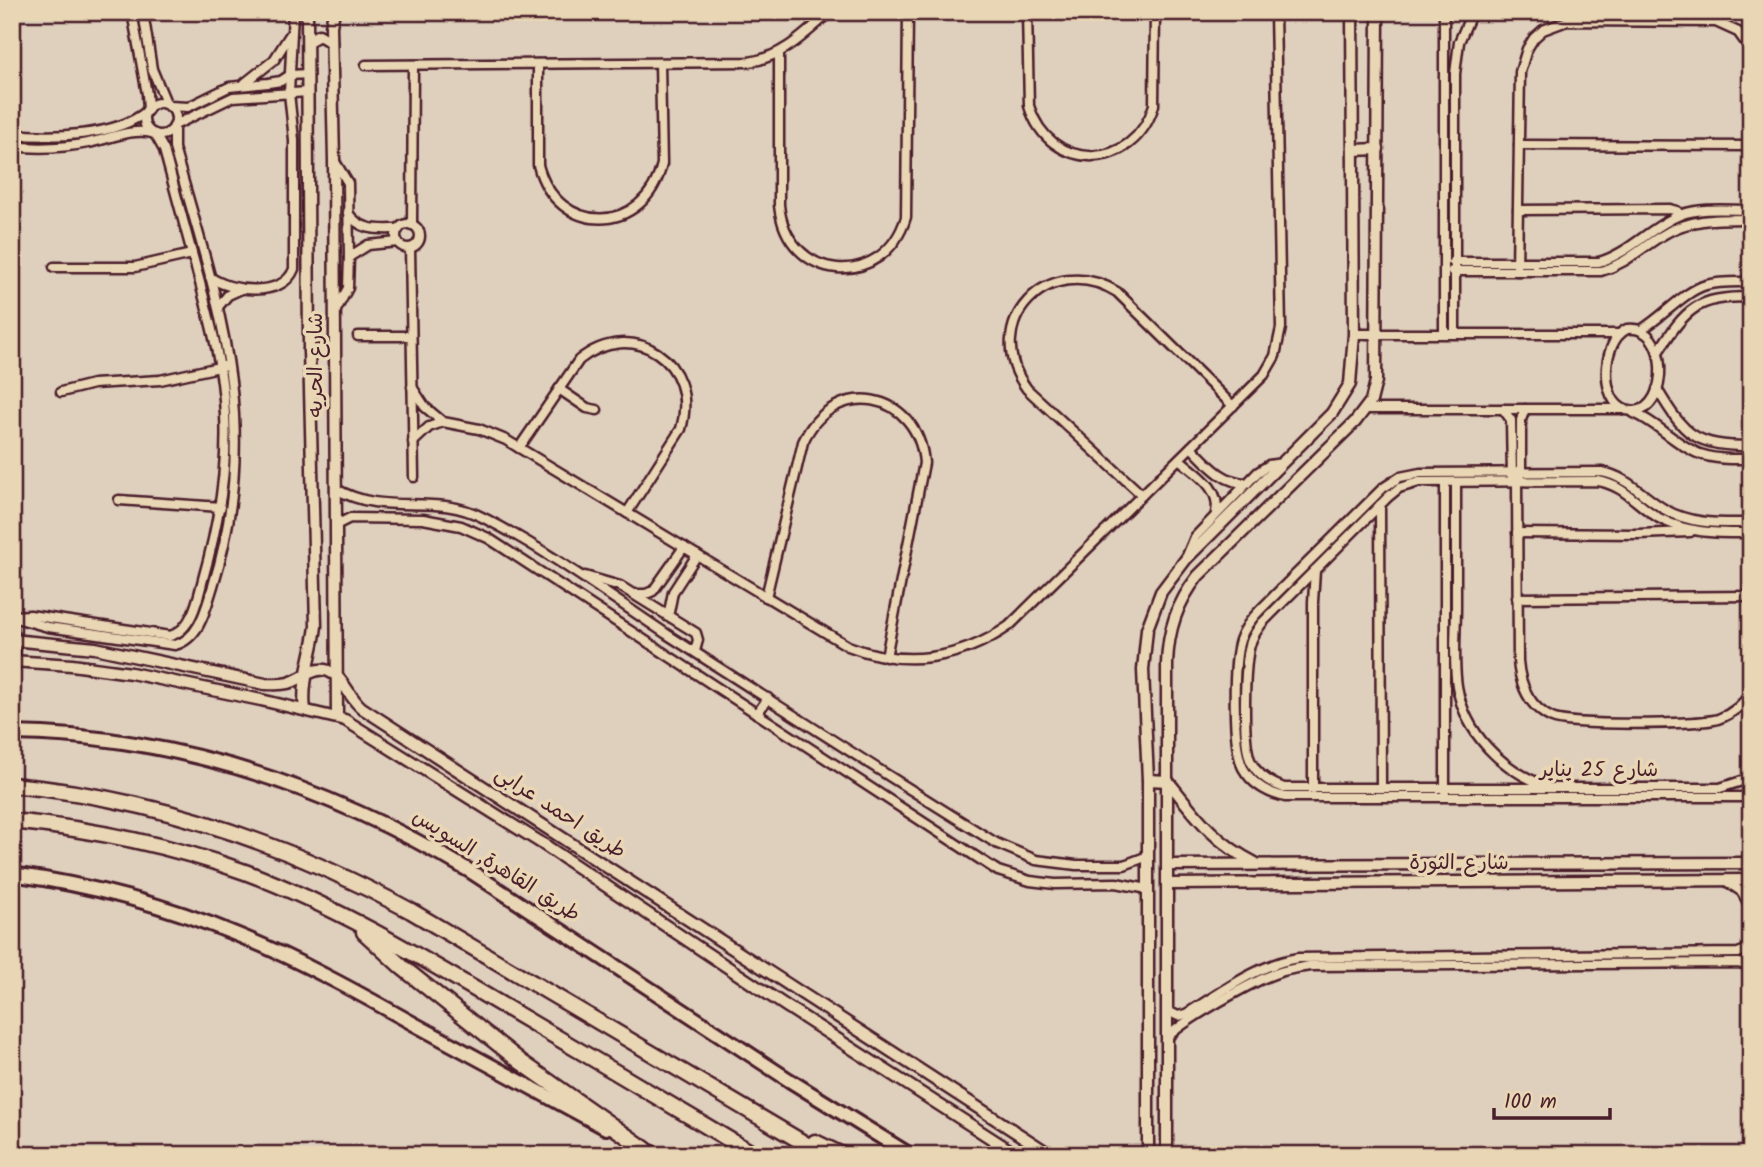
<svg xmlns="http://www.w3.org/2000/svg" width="1763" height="1167" font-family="Kalam,'Playpen Sans Arabic',sans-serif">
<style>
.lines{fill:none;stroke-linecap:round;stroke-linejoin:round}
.stream{stroke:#668491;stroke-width:2.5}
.minor-casing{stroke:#4a1f2b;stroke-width:13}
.tertiary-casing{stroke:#4a1f2b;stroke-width:15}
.trunk-casing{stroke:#4a1f2b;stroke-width:18}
.motorway-casing{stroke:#4a1f2b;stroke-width:19}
.minor{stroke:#e9d6b4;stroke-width:8}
.tertiary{stroke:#e9d6b4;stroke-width:10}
.trunk{stroke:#e9d6b4;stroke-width:12}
.motorway{stroke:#e9d6b4;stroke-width:14}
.labels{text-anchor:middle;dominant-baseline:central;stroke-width:7;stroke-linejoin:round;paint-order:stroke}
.street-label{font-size:21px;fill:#4a1f2b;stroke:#e9d6b4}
</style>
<rect width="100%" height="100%" fill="#dfcfbd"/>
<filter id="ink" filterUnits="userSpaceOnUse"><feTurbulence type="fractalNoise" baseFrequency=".0143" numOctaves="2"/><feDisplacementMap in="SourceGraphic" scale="14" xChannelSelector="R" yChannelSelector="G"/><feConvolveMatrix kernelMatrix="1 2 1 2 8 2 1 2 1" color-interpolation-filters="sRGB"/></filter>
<g filter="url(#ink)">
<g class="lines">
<polyline class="stream" points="391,1155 395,1147"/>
<defs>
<g id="minor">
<polyline points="132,12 147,94 148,110"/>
<polyline points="143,12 152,69 167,105"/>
<path d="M 1027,12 L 1029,106 C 1050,173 1134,173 1154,105 L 1155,12"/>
<polyline points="1444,12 1444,333"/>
<path d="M 779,53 L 779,205 C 787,283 884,291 906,217 L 908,12"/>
<path d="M 538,64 L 538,165 C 557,237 645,236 662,164 L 660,63"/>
<path d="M 366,65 L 749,62 C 783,57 805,34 830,12"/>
<polyline points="245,83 274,60 290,35"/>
<circle cx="160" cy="119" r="16"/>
<polyline points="169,106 188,107 229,87 268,83 281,81 290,75 308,74"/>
<polyline points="175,125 233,97 308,92"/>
<path d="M 12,134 C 51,138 116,137 147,111"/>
<polyline points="1519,145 1751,146"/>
<path d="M 12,146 C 37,149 63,148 88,143 C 109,139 131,128 152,133"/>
<polyline points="334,160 348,183 349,257 348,288 335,312"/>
<polyline points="1518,210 1670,209 1677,211 1680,215"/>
<path d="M 348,213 C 361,232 379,229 399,229"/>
<circle cx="408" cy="236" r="12"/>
<polyline points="412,225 413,65"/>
<polyline points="410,248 414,477"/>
<polyline points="349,257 368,245 398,242"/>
<path d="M 1453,262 L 1599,262 C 1630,253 1650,227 1680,215 C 1701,207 1728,210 1751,210"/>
<polyline points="54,267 135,267 192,254"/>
<path d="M 1452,271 L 1601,271 C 1626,264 1641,248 1661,236 C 1689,218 1719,219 1751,219"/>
<polyline points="1517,271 1520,72 1527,49 1534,38 1543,30 1567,21 1716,22 1738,32 1751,50"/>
<path d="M 210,277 C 230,292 283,298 294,269 L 294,140 L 289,93 L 293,12"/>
<polyline points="218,307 228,295 241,289"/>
<path d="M 1627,329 C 1670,323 1670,410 1634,411 C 1599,413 1599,342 1627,329 Z"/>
<path d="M 1641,330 C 1663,317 1683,292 1706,285 C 1720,281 1736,282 1751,282"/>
<polyline points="1455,333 1455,74 1459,42 1472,12"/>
<polyline points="1354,334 1618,334"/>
<polyline points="358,336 411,336"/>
<path d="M 1658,352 C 1687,308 1696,297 1751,297"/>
<path d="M 412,387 L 425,407 L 443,422 L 479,429 L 506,440 L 848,646 C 904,668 960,660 1009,626 L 1264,375 L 1275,356 L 1281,328 L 1275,12"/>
<polyline points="559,389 587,408 597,410"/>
<path d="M 1657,389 C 1685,436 1695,446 1751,446"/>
<polyline points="61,392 93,384 160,380 224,366"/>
<polyline points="1366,409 1622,409"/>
<polyline points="1503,409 1511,420 1512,477"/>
<path d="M 1525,409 L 1521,420 L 1521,475 L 1517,482 L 1518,661 C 1520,685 1529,707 1552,718 C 1569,726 1698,725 1718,719 C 1732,714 1743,705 1751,692"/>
<path d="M 1634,413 C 1658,423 1676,445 1700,454 C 1717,460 1734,459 1751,459"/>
<polyline points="413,442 429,427 443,422"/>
<path d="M 1191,447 C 1207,463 1222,483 1247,483"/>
<path d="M 519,448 L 579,360 C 633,317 700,362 681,429 L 627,513"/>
<path d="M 1179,459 C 1195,473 1222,488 1216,513"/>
<polyline points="1445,482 1445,791"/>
<path d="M 1456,482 C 1456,523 1456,564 1456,606 C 1456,632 1453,660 1457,686 C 1465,734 1502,770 1546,786"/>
<path d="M 336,489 C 387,518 433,491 484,518 C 549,551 608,595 668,635 C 777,705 886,775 996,843 L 1036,860 L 1076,865 L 1124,865 L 1148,856"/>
<path d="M 1142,495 L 1027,389 C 978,324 1049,250 1117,292 L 1233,406"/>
<polyline points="119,500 221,507"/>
<polyline points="1380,505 1381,788"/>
<path d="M 1751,523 C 1721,523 1691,525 1664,509 C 1642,496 1628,477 1602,472 L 1420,473 L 1400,477 L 1383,488 L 1261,609 C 1252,618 1244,628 1240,640 C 1233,662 1232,747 1243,768 C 1252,784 1268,793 1285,797 L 1751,797"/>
<polyline points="336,525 350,518 423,519 461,526 488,538 998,871 1030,881 1055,884 1116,883 1148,889"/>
<polyline points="1517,533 1638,534 1690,532"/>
<path d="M 1751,533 C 1719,533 1688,534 1659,518 C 1638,506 1624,485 1598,481 L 1419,482 L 1399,488 L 1388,497 L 1262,623 C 1258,629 1253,635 1251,642 C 1244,661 1242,744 1251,762 C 1258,776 1270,783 1284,788 L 1720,788 L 1751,778"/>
<polyline points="1186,558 1195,537 1258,472 1269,465 1282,463"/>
<polyline points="585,576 620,586 696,633 698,640 695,651"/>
<polyline points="634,594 646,594 653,591 684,547"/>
<path d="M 766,597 L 803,442 C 833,376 918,390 924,463 L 886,657"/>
<polyline points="1517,598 1751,596"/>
<path d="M 12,616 L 30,615 L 170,636 C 192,630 198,599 203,579 C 218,526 228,470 225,415 C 223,368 211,324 199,279 C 187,236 176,193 164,150 L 155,134"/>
<path d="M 12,617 L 48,627 L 175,645 C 200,638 206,608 213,586 C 263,425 218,303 174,148 L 174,126"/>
<polyline points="668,617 673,592 697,555"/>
<polyline points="12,626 15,640"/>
<polyline points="757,714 768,698"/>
<polyline points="1313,789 1313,602 1315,570"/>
<polyline points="1726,881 1742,892 1751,908"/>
<path d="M 1168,1011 L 1178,1016 L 1186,1014 C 1221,993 1256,965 1298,958 L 1738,953 L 1751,948"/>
<path d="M 1168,1037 C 1182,1021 1255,980 1277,973 C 1288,969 1299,968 1310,966 L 1738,963 L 1751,966"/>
</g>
<g id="tertiary">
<polyline points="334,12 331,26 334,160 337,717"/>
<polyline points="308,41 319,35 331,42"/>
<polyline points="1354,150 1378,149"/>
<polyline points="309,350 334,351"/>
<path d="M 12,640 L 95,648 L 265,684 C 273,684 280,685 288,683 C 304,679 317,662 334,674 C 344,680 350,699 362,708 L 1051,1155"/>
<polyline points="12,661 72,665 131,673 261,700 345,720 543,844 786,1006 1017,1155"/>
<polyline points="13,661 15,640"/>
<path d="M 305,710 C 301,681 313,654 316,626 L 309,350 L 307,12"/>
<path d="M 1148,780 L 1168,781 C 1196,816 1214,842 1255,863"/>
<polyline points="1168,865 1751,863"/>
<polyline points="1168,884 1751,880"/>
<polyline points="1148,1155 1148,780 1143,670 1147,629 1161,592 1186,559 1332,413 1350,384 1354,334 1352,12"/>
<path d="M 1167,1155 L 1167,664 C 1168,630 1177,603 1198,576 L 1355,422 L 1371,401 L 1376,381 L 1378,12"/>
</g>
<g id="trunk">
<path d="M 12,733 C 178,735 329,787 470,871 L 789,1080 L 910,1155"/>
<path d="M 12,874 C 90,885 166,905 238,935 C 299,960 357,992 414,1024 C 478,1059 542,1094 606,1128"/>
<polyline points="638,1145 656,1155"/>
</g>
<g id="motorway">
<path d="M 12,785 C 154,798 286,843 411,911 L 824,1155"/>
<path d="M 12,821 C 91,829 170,845 245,872 C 333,905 414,953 495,1001 C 582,1052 668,1103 755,1155"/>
<polyline points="364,932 402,967 521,1062 645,1149"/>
<polyline points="815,1142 842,1155"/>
</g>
</defs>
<use href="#minor" class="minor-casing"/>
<use href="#tertiary" class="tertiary-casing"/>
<use href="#trunk" class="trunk-casing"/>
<use href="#motorway" class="motorway-casing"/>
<use href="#minor" class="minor"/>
<use href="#tertiary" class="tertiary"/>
<use href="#trunk" class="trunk"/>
<use href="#motorway" class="motorway"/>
</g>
</g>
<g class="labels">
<g class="street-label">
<text transform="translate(316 365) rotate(-90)">شارع الحريه</text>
<text x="1599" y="770">شارع 25 يناير</text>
<text transform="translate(560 813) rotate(33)">طريق احمد عرابى</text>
<text x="1459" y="863">شارع الثورة</text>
<text transform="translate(496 866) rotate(32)">طريق القاهرة, السويس</text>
</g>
</g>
<rect width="1763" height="1167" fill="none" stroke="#e9d6b4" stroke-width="42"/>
<rect x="21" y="21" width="1721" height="1125" fill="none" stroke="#4a1f2b" stroke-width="2.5" filter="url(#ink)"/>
<path d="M1494 1108v10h116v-10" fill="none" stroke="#4a1f2b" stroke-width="3.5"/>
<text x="1504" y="1108" font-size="21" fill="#4a1f2b" stroke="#e9d6b4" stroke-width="5" paint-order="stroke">100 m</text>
</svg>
